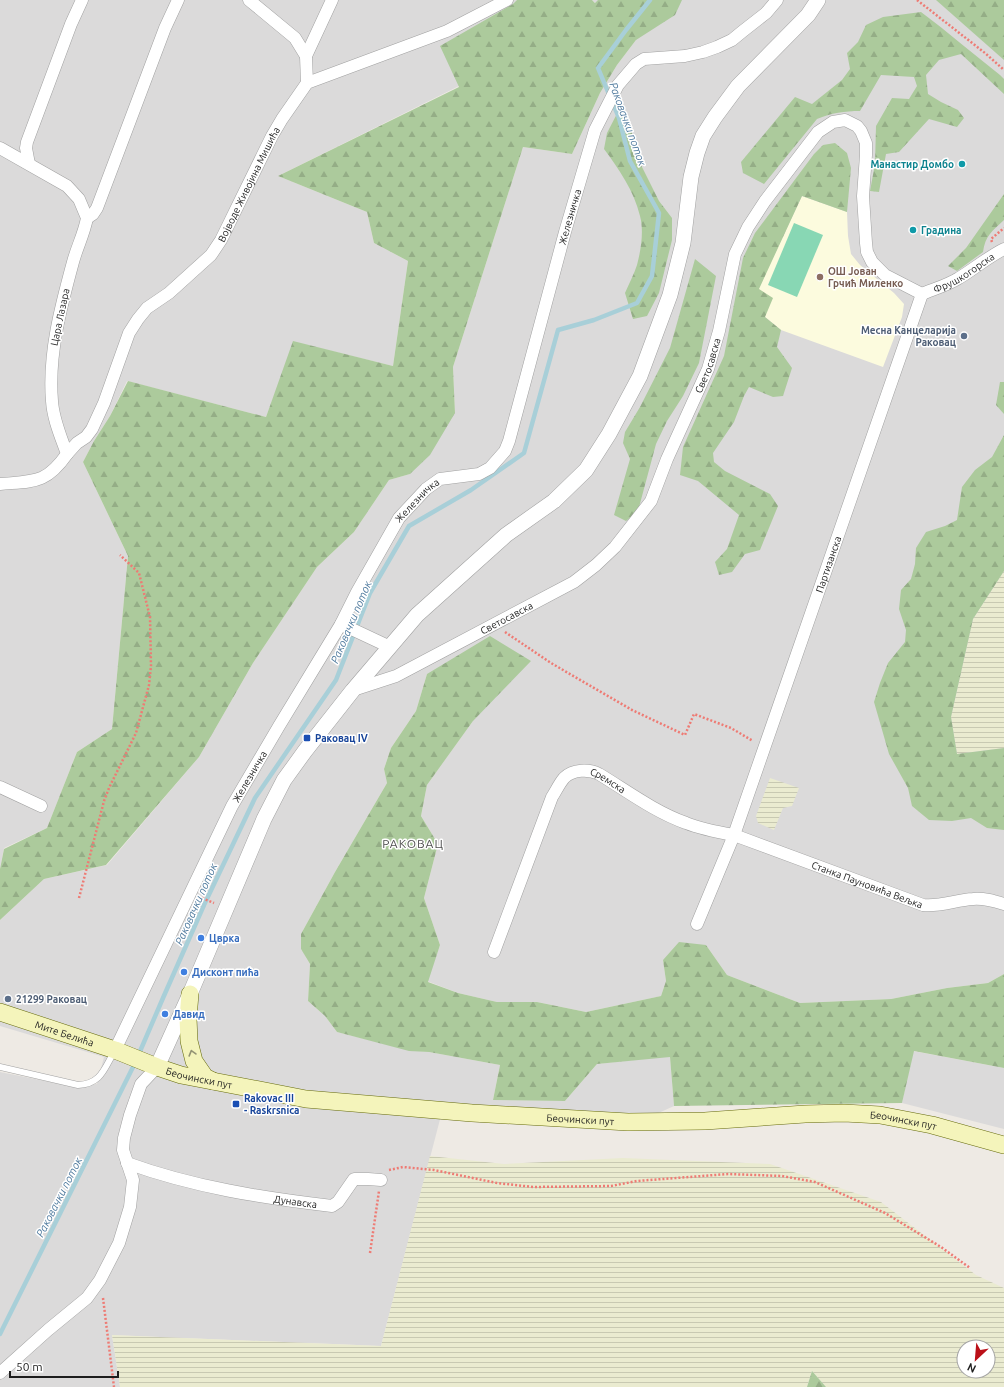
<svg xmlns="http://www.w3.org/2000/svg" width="1004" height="1387" font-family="Ubuntu,sans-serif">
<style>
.residential{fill:#dbdada}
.education{fill:#fcfbde}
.farmland{fill:url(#farmland-rules);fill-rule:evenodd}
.forest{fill:url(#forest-firs)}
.pitch{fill:#88d7b4}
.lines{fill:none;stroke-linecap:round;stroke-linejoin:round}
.stream{stroke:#a8cfd8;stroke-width:4.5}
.service-casing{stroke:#a1a1a1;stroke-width:7}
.minor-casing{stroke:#a1a1a1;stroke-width:13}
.tertiary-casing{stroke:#a1a1a1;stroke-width:16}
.secondary-casing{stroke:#666b0d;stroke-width:18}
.path{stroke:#ee7b74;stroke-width:2.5;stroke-dasharray:2 2;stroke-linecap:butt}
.service{stroke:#fff;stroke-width:6}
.minor{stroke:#fff;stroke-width:12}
.tertiary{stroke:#fff;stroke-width:15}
.secondary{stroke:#f4f4bb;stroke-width:17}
.oneway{stroke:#939374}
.culture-dot{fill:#0f9aa8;stroke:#fff;stroke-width:1.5}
.education-dot{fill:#8d6e63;stroke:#fff;stroke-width:1.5}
.service-dot{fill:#5c6f8a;stroke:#fff;stroke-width:1.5}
.transit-dot{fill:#1a4fb4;stroke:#fff;stroke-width:1.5}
.shop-dot{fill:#3f7fe0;stroke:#fff;stroke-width:1.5}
.labels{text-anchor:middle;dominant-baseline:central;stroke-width:3;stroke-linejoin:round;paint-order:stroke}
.culture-label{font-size:10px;font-weight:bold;fill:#0d838f;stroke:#fff;text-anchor:end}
.street-label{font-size:10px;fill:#1d1d1d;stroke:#fff}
.education-label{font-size:10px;font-weight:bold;fill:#785e54;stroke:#fff;text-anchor:start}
.service-label{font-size:10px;font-weight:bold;fill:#4e5e75;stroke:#fff;text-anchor:end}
.transit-label{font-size:10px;font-weight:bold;fill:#164399;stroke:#fff;text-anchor:start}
.shop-label{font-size:10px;font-weight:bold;fill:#366cbe;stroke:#fff;text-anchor:start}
.water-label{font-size:11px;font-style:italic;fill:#4f7a9e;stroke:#fff}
.quarter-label{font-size:12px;letter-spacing:1px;fill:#505050;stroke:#fff}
</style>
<defs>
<pattern id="farmland-rules" width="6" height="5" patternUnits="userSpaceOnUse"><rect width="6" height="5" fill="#eaebd0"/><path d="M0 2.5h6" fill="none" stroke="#c8c9b2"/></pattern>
<pattern id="forest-firs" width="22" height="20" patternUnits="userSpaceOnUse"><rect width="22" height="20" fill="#acca9c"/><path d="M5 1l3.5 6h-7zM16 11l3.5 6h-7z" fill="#94ad86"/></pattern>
</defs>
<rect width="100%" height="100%" fill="#eeeae4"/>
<g class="residential">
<polygon points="0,0 517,0 459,86 278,176 367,212 374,243 408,261 393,366 294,342 266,417 127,381 110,416 94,441 83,462 128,556 112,729 77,752 47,828 4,848 0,869"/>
<polygon points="592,0 1004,0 1004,974 988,983 947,988 891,999 800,1003 727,975 706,945 663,960 666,981 661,996 586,1012 537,1002 497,1002 458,993 427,981 440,945 424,898 438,844 421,816 427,785 473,721 427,674 416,711 391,748 384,769 387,783 335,872 301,934 301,949 310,964 308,1001 325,1016 337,1032 409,1050 429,1052 500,1065 493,1100 565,1101 597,1064 670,1056 674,1106 643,1120 444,1104 381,1346 112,1335 120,1387 0,1387 0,1072 71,1086 97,1084 104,1057 0,1026 0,920 44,879 107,865 199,757 253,663 317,567 354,532 389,480 410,474 455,413 453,367 523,147 572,154 600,93 617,65 636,40"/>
<polygon points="913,1051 1004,1068 1004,1129 902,1103"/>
</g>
<polygon class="education" points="802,196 847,212 848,236 851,254 860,265 894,293 904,304 902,317 883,367 781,330 765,317 758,289"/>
<g class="farmland">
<polygon points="1004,571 1004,748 957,754 951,717 973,619"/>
<polygon points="770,778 799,788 792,806 783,808 774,830 758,823 756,816"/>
<path d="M 430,1156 L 504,1164 L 623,1158 L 770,1164 L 881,1202 L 976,1275 L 1004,1288 L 1004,1387 L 826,1387 L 812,1371 L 807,1387 L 120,1387 L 112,1335 L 381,1346 ZM 964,1347 L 988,1347 L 988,1371 L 964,1371 Z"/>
</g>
<g class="forest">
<polygon points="517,0 592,0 595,3 598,0 682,0 675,15 636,40 617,65 600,93 572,154 523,147 453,367 455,413 430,455 410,474 389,480 354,532 317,567 253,663 199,757 106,865 44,879 0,920 0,869 4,849 47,828 77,752 112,729 128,556 83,462 94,441 110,416 128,381 266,417 293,341 393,366 408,261 374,243 367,212 278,176 459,87 440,46 513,4"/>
<polygon points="936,0 1004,0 1004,60"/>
<path d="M 921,12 C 948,32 973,54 1000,75 L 1004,79 L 1004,94 L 961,54 L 939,60 L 926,75 L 928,94 L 941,102 L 958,110 L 964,118 L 957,127 L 929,119 L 899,152 L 886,154 L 879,192 L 870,191 L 875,164 L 876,126 L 892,98 L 909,99 L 917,86 L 914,77 L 881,75 L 860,111 C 845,111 831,113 817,119 L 764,184 L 743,173 L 741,162 L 795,97 L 812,104 L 842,80 L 850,69 L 847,53 L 858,42 L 866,25 L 883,17 Z"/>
<path d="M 622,104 L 629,120 L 638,159 L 659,201 L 672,218 L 672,240 L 659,293 L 647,316 L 633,319 L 625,293 C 629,284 634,274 637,265 C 641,250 644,231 640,216 C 634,191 619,169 604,149 L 607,133 Z"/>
<polygon points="835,143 847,153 851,168 847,212 802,196 759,289 773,298 765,317 781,330 777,347 792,368 783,396 773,397 749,387 744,396 734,422 713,453 714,462 725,471 770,494 778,506 760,550 745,554 732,572 719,575 715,562 727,549 739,515 698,481 680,475 683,447 724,356 743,258 755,233 814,154 823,145"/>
<path d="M 1004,194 L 1004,220 C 992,231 985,236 983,252 L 957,271 L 948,266 L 966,248 Z"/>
<polygon points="695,259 716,276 699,363 683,396 667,421 656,444 638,511 626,521 614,515 630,459 623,443 625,432 640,407 670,348"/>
<polygon points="1000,382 1004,382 1004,414 996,405"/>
<polygon points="1004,435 1004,571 973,619 951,717 957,754 1004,748 1004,830 987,828 971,818 952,821 929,820 912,806 908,788 889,754 874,702 880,683 888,663 905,642 906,630 899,609 901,590 911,579 915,564 916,548 926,532 945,526 957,520 962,487 975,470 992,457"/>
<polygon points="490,636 531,661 473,721 427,785 421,816 438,844 424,898 440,945 428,982 458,993 497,1002 537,1002 586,1012 661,996 666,981 663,960 679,942 706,945 727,975 800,1003 891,999 947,988 988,983 1004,974 1004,1068 914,1051 902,1103 674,1106 670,1057 597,1064 565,1101 493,1100 500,1065 429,1052 409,1051 337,1032 325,1016 308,1001 310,964 301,949 301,934 335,872 387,783 384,769 391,748 416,711 427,674"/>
<polygon points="812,1371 826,1387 807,1387"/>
</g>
<polygon class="pitch" points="794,223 823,235 797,297 768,285"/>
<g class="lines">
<g class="stream">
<polyline points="138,1056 163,998 204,905 255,798 336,680 370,593 409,526 471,490 524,453 558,330 594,320 637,303 652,276 659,213 630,161 619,118 598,68 626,30 650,0"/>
<polyline points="0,1334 135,1063"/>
</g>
<defs>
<path id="service" d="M 0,1067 L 78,1085 C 101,1084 104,1069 114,1052"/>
<g id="minor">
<polyline points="249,0 295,38 306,56"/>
<polyline points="307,83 306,56 332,0"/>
<path d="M 0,148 L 67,186 L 79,199 L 87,218 C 84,234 77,247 73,262 C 61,306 48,354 52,401 C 53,419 61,437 67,454 C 46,484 34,481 0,484"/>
<polyline points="29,164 26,148 27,142 71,24 82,0"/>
<polyline points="87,218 93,214 97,208 165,28 178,0"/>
<path id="s1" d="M 922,294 C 934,289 948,285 959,278 C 974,269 988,257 1004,249"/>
<path id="s2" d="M 67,454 L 77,443 L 86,437 L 92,429 L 104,403 L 129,333 L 138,319 L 147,308 L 169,293 L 211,255 L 221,240 L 272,136 L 282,119 L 307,83 L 447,31 L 507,0"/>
<polyline points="341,624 390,647"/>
<path id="s3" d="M 353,690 L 396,676 L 574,582 L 596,565 L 615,547 L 651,501 L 667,459 L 708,369 L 719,331 L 735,254 L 748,227 L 765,201 L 818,132 L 833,122 L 845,120 L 857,126 L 861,131 L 866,143 L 866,155 L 863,196 L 866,243 L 867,252 L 872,262 L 885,275 L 922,294"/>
<polyline points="0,787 41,806"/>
<path id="s4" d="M 697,924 L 734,835 L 922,294"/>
<path id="s5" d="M 494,952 L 552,797 C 556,791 559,784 564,778 C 573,769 589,769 599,774 C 627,791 655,812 686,823 C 701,829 717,832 734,835 L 923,905 C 940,907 956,900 973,899 C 984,898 994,901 1004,904"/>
<path id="s6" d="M 115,1050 L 232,806 L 279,726 L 341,624 L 357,592 L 399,518 L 426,489 L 440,479 L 479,474 L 490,468 L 505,451 L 509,441 L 565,232 L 595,130 L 618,85 L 636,64 L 644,59 L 685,56 L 703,52 L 717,47 L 732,40 L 743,31 L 766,13 L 777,0"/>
<path id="s7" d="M 127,1163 C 193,1187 263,1198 332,1206 L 338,1202 L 354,1179 L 368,1179 L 381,1180"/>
<polyline points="0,1373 48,1330 87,1298 100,1280 119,1243 130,1207 133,1180 123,1150 124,1138 130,1115 141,1084 157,1067"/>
</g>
<polyline id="tertiary" points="157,1067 190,994 264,819 284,780 305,751 353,690 417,615 506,535 554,501 586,470 609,434 640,376 670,295 683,243 691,177 697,153 703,136 715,117 738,86 808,15 818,0"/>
<g id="secondary">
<polyline points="190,994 188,1018 189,1041 194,1061 205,1077 213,1081"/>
<path id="s8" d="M 0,1012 L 115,1050 L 157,1067 L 181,1075 L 306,1099 L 472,1113 L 628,1122 L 705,1121 L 805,1114 L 844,1113 L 880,1115 L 932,1125 L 1004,1145"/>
</g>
</defs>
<use href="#service" class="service-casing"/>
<use href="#minor" class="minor-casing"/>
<use href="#tertiary" class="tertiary-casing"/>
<use href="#secondary" class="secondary-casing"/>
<g class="path">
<polyline points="917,0 985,53 1004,70"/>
<polyline points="992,242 991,239 1004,228"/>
<polyline points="505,632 551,663 632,710 685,735 694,714 731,728 753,741"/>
<polyline points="79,898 104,801 109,788 136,733 149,685 151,666 150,617 139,573 120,555"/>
<polyline points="202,898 214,903"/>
<polyline points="389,1170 403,1167 434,1170 497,1183 533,1187 611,1186 637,1181 728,1174 782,1176 815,1182 885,1213 941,1247 970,1268"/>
<polyline points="370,1253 379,1191"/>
<polyline points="103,1298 114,1387"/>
</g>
<use href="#service" class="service"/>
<use href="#minor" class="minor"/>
<use href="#tertiary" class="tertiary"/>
<use href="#secondary" class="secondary"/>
</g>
<defs><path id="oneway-chevron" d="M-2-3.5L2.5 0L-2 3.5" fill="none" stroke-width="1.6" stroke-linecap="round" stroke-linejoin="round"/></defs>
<use class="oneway" href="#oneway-chevron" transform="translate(192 1053) rotate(-106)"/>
<g class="culture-dot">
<circle cx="962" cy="164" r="4"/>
<circle cx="913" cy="230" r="4"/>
</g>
<circle class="education-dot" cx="820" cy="277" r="4"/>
<g class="service-dot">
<circle cx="964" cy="336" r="4"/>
<circle cx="8" cy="999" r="4"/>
</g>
<g class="transit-dot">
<rect x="303" y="734" width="8" height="8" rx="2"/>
<rect x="232" y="1100" width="8" height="8" rx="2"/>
</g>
<g class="shop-dot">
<circle cx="201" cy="938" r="4"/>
<circle cx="184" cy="972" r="4"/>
<circle cx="165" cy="1014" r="4"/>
</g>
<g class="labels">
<g class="culture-label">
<text x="954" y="164">Манастир Домбо</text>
<text x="921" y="230" text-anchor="start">Градина</text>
</g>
<g class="street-label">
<text stroke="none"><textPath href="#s2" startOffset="333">Војводе Живојина Мишића</textPath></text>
<text stroke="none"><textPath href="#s6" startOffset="978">Железничка</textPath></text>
<text stroke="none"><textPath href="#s1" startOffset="47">Фрушкогорска</textPath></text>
<text transform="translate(60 317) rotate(-78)">Цара Лазара</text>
<text stroke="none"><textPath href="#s3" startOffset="506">Светосавска</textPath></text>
<text stroke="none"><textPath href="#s6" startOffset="629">Железничка</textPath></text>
<text stroke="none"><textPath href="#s4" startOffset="383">Партизанска</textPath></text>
<text stroke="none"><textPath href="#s3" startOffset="170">Светосавска</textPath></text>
<text stroke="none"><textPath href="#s6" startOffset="305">Железничка</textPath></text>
<text stroke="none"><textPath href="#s5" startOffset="236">Сремска</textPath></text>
<text stroke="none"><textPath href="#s5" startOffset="517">Станка Пауновића Вељка</textPath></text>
<text stroke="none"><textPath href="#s8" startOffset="68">Мите Белића</textPath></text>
<text stroke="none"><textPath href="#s8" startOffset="210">Беочински пут</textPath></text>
<text stroke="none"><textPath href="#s8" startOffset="594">Беочински пут</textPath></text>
<text stroke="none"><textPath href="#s8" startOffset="918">Беочински пут</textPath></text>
<text stroke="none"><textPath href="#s7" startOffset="173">Дунавска</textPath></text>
</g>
<g class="education-label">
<text x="828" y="271">ОШ Јован<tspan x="828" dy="12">Грчић Миленко</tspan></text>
</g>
<g class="service-label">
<text x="956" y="330">Месна Канцеларија<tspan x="956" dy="12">Раковац</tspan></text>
<text x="16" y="999" text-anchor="start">21299 Раковац</text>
</g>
<g class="transit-label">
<text x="315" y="738">Раковац IV</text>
<text x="244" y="1098">Rakovac III<tspan x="244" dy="12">- Raskrsnica</tspan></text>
</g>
<g class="shop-label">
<text x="209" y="938">Цврка</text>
<text x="192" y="972">Дисконт пића</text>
<text x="173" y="1014">Давид</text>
</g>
<g class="water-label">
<text transform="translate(628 124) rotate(70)">Раковачки поток</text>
<text transform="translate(351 622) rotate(-67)">Раковачки поток</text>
<text transform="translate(196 904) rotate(-66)">Раковачки поток</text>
<text transform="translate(59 1197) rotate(-63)">Раковачки поток</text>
</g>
<g class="quarter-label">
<text x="413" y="843">РАКОВАЦ</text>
</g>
</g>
<g transform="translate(976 1359) rotate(206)"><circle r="19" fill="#ffffff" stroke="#a5a5a5"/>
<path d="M0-3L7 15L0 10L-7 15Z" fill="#bb1018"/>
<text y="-6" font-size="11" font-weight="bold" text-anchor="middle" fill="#1d1d1d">N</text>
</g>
<path d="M10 1371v6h108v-6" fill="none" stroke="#1d1d1d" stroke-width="2"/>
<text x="16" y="1371" font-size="12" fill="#1d1d1d" stroke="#ffffff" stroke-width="3" paint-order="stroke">50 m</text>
</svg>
